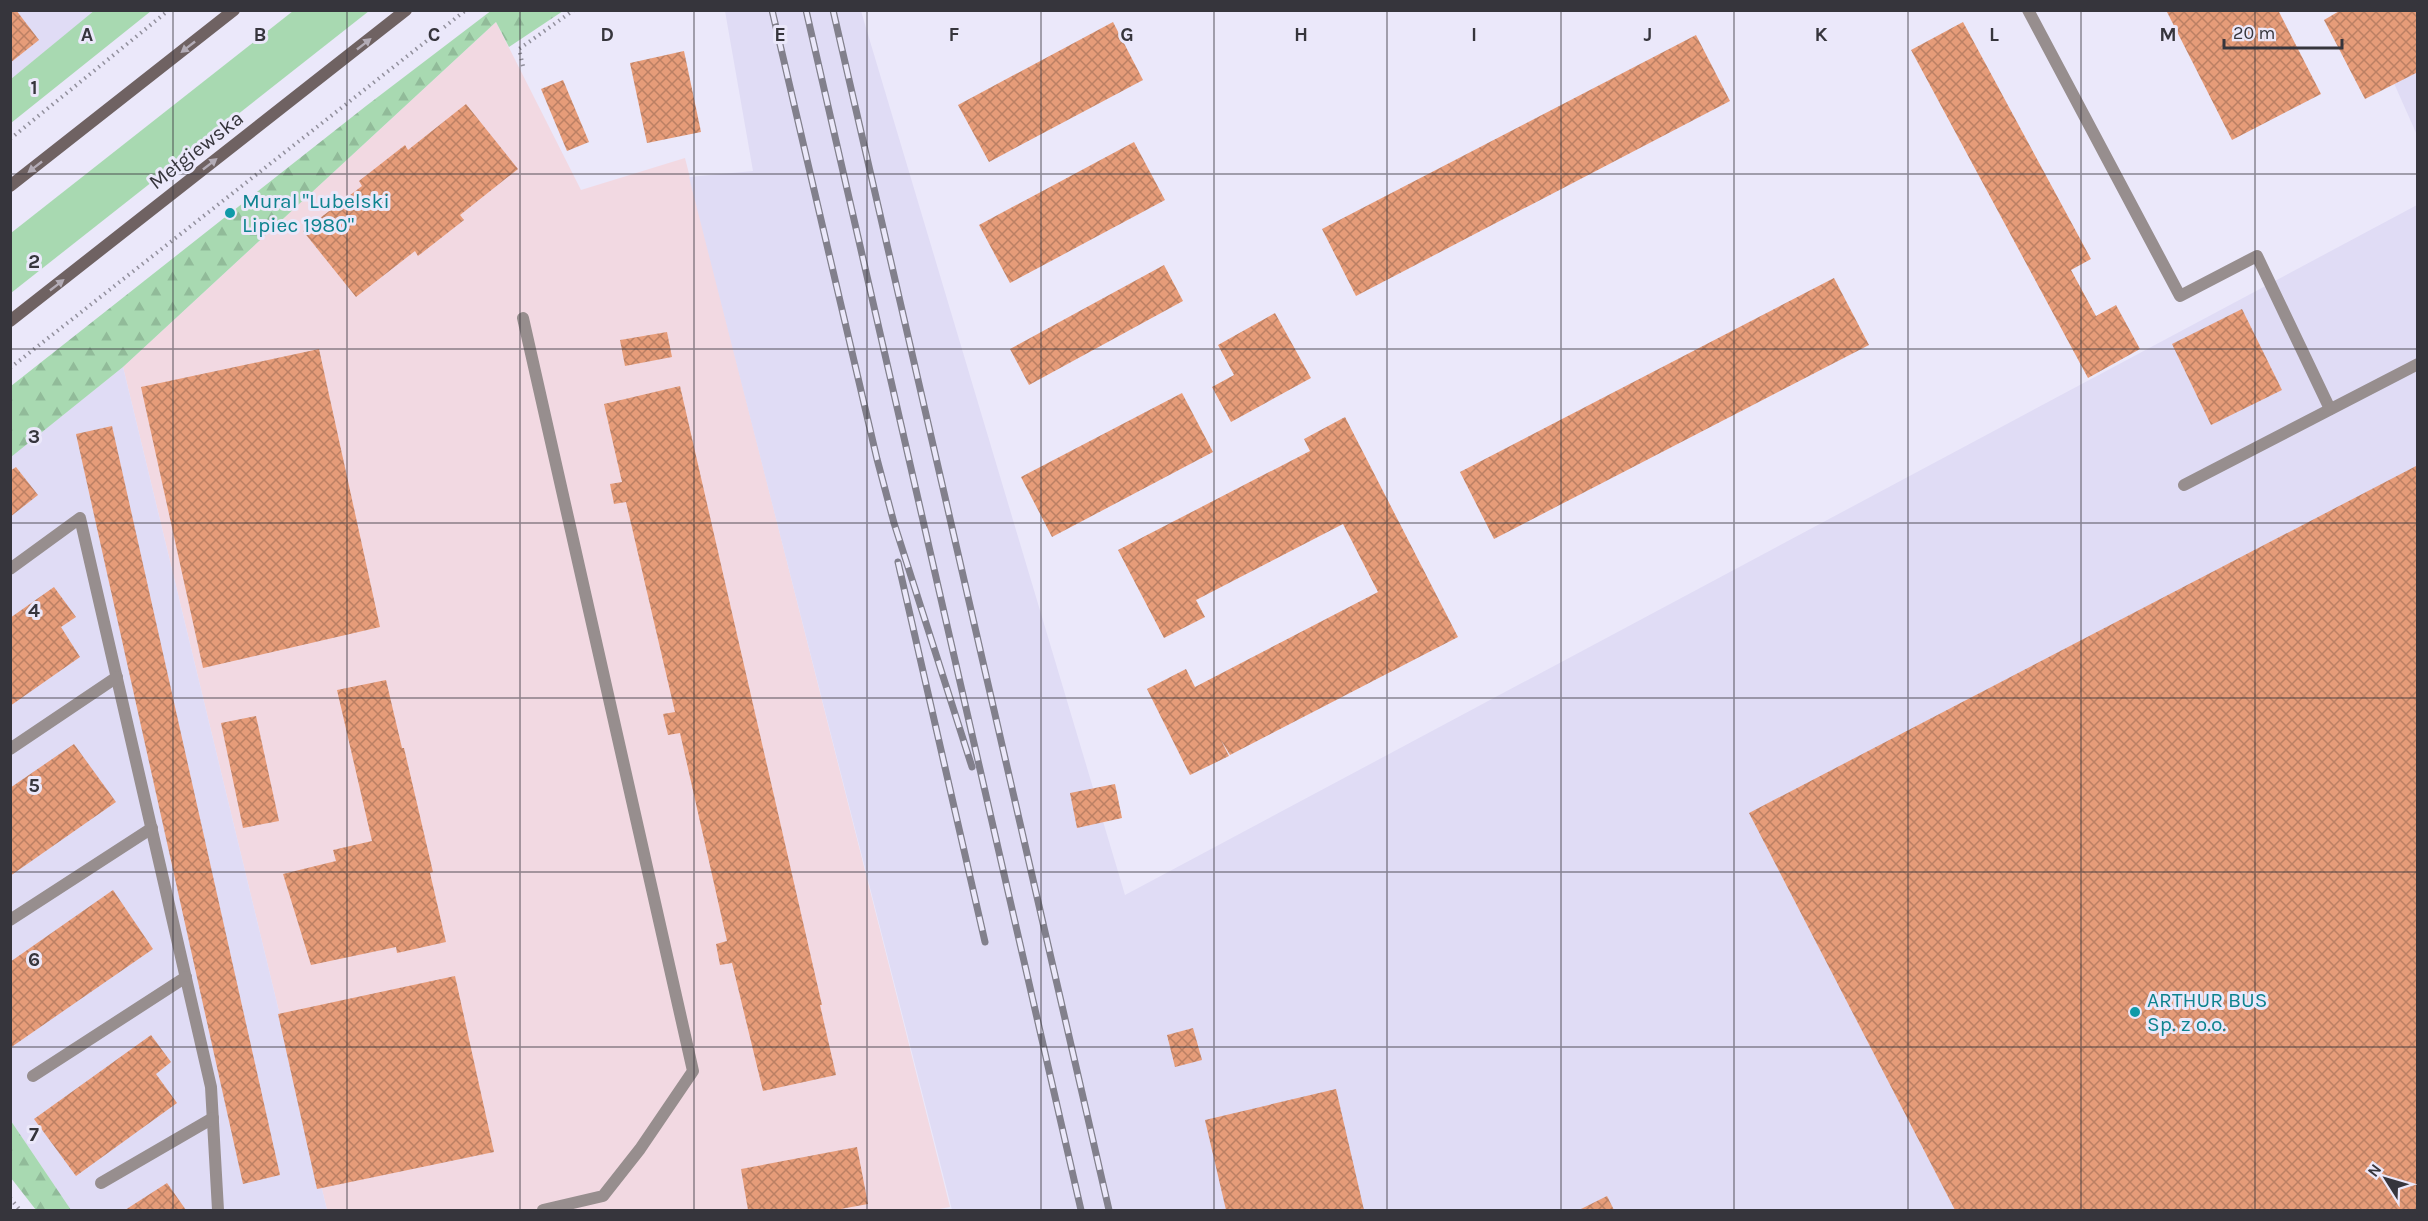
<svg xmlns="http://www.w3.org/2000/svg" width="2428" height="1221" font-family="Karla,sans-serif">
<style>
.commercial{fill:#f2d9e2}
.built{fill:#e0dcf5}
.grass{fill:#a8d9b1}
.forest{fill:url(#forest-firs)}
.building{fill:url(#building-cross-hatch)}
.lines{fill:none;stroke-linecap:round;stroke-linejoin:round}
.path{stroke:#92909d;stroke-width:4;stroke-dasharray:1.5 4.5;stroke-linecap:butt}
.lane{stroke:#978e8e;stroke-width:12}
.secondary{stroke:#6f6262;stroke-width:12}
.rail-casing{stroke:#82808c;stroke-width:7}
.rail{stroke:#ebe8fa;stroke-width:4.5;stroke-dasharray:14;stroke-linecap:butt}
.oneway{fill:#b3acb6}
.grid{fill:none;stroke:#36353c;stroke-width:1.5;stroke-opacity:0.55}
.culture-dot{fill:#0f9aa8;stroke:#ebe8fa;stroke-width:2}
.labels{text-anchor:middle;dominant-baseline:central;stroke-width:6;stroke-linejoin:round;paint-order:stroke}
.street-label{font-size:21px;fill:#36353c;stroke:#ebe8fa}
.culture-label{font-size:21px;fill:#0d838f;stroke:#ebe8fa;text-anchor:start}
.grid-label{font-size:20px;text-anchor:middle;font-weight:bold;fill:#36353c;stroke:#ebe8fa;stroke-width:6;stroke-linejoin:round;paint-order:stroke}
</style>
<defs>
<pattern id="forest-firs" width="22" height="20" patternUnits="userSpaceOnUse" patternTransform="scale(1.5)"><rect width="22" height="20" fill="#a8d9b1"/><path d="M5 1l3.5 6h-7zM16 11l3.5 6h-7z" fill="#91bb99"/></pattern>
<pattern id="building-cross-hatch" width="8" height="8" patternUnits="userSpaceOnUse" patternTransform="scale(1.5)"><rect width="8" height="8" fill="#e69c79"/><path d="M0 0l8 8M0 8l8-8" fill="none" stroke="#bb8064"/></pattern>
</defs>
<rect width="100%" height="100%" fill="#ebe8fa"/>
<polygon class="commercial" points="496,22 581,190 685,158 950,1207 934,1210 327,1210 123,367"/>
<g class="built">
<polygon points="11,11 95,11 11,79"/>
<polygon points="725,11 861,11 1125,895 2417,205 2417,1210 952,1210 689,177 753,171"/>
<polygon points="2417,69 2417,135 2393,81"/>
<polygon points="123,367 327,1210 71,1210 11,1121 10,457"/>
</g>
<g class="grass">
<polygon points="95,10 151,11 11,123 11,79"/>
<polygon points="293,11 369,11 11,293 11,233"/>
</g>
<g class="forest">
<polygon points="492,10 563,11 509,47 496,22 123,367 11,457 11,386 366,106"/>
<polygon points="10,1121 11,1121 71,1210 36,1210 11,1178"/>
</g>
<g class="building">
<polygon points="10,10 16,10 39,40 10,63"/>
<polygon points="2166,10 2278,10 2321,94 2232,140"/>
<polygon points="2341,10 2418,10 2418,72 2365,99 2324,20"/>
<polygon points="1113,22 1143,80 989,162 958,105"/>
<polygon points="1963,22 2091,259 2071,270 2096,316 2116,305 2140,349 2088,378 1911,50"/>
<polygon points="1696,35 1730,101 1356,296 1322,229"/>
<polygon points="684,51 701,132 647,143 630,63"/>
<polygon points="563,80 589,142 567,151 541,89"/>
<polygon points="466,104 518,169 460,215 464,220 418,256 415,251 356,297 303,231 362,186 359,181 405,145 408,150"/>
<polygon points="1134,142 1165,200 1010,283 979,225"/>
<polygon points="1164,265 1183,301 1029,385 1010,349"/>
<polygon points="1834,278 1869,345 1494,539 1460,472"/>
<polygon points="2242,309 2282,390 2211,425 2172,344"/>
<polygon points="1275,313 1311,378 1231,422 1212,387 1234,375 1218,345"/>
<polygon points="667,332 672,357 625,366 620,340"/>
<polygon points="319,349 380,627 203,668 141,387"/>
<polygon points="680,386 822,1005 820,1005 836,1075 763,1091 732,963 720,965 716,944 727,941 680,733 668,735 663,714 675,712 626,502 614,504 610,484 622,482 604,404"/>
<polygon points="1182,393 1213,452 1052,537 1021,477"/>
<polygon points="1345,417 1458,637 1230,755 1221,740 1229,756 1190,775 1147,689 1186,669 1195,687 1378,592 1343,524 1196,600 1205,617 1164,638 1118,550 1310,451 1304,439"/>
<polygon points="112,426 280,1175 243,1184 76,434"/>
<polygon points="2418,465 2418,1210 1955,1210 1749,813"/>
<polygon points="16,467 38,495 10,517 10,471"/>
<polygon points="54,587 76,617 61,627 80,657 10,706 10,618"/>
<polygon points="386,680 402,748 404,748 433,872 430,873 446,942 397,953 396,947 311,965 283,874 336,861 333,850 372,841 337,690"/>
<polygon points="256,716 279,821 243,828 221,723"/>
<polygon points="74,744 116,802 10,876 10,788"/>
<polygon points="1115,784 1122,818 1077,828 1070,793"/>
<polygon points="113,890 153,949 10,1048 10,962"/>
<polygon points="455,976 494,1152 317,1189 278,1014"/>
<polygon points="1193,1028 1202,1060 1175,1067 1167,1035"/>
<polygon points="151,1035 171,1062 156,1074 177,1103 76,1176 34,1119"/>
<polygon points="1336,1089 1364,1210 1226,1210 1205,1120"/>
<polygon points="857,1147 868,1204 835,1210 748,1210 741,1169"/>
<polygon points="167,1183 186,1210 125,1210"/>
<polygon points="1607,1196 1614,1210 1579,1210"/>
</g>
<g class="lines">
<g class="path">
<polyline points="523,66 519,49 574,10"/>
<polyline points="10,139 169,10"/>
<polyline points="10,368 466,10"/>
<polyline points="10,1198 20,1210"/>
</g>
<g class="lane">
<polyline points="2028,10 2180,296 2257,256 2330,409"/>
<polyline points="523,318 693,1071 640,1149 603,1196 543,1210"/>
<polyline points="2184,485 2418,364"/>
<polyline points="10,569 80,518 211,1087 218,1210"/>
<polyline points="10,749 117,677"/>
<polyline points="10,920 152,828"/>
<polyline points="33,1076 186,977"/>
<polyline points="101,1183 213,1118"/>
</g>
<g class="secondary">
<polyline points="10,186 234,10"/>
<polyline points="10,321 406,10"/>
</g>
<defs>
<g id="rail">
<polyline points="772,10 877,459 894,523 972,767"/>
<polyline points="806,10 1081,1210"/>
<polyline points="833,10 1109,1210"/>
<polyline points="898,562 985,942"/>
</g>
</defs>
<use href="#rail" class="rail-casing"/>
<use href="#rail" class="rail"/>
</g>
<defs><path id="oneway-solid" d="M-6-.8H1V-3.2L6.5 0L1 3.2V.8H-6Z" transform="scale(1.5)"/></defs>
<g class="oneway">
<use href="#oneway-solid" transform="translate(364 44) rotate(-38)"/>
<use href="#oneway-solid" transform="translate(188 47) rotate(142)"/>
<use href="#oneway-solid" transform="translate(210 164) rotate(-38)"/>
<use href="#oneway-solid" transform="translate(35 167) rotate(142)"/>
<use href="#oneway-solid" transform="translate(57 285) rotate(-38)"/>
</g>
<path class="grid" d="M 173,10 L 173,1210M 347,10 L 347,1210M 520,10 L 520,1210M 694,10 L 694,1210M 867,10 L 867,1210M 1041,10 L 1041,1210M 1214,10 L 1214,1210M 1387,10 L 1387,1210M 1561,10 L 1561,1210M 1734,10 L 1734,1210M 1908,10 L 1908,1210M 2081,10 L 2081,1210M 2255,10 L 2255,1210M 10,174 L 2418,174M 10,349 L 2418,349M 10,523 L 2418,523M 10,698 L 2418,698M 10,872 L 2418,872M 10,1047 L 2418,1047"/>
<g class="culture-dot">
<circle cx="230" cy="213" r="6"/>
<circle cx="2135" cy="1012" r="6"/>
</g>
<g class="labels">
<g class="street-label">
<text transform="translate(196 150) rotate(-38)">Mełgiewska</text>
</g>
<g class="culture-label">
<text x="242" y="201">Mural "Lubelski<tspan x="242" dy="24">Lipiec 1980"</tspan></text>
<text x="2147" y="1000">ARTHUR BUS<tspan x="2147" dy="24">Sp. z o.o.</tspan></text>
</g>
</g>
<g class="grid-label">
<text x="87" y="41">A</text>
<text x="260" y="41">B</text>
<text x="434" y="41">C</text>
<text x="607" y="41">D</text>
<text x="780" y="41">E</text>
<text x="954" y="41">F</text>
<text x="1127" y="41">G</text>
<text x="1301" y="41">H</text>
<text x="1474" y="41">I</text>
<text x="1648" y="41">J</text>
<text x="1821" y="41">K</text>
<text x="1994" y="41">L</text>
<text x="2168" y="41">M</text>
<text x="34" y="94">1</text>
<text x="34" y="268">2</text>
<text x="34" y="443">3</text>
<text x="34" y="617">4</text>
<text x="34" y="792">5</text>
<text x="34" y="966">6</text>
<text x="34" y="1141">7</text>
</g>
<rect width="2428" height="1221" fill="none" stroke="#36353c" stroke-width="24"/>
<g transform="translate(2386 1179) rotate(307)" stroke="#ebe8fa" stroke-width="4.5" paint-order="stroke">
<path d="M0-4.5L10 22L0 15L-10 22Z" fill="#36353c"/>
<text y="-9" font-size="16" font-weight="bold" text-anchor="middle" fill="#36353c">N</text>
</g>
<path d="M2224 39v9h118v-9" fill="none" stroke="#36353c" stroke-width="3"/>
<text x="2233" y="39" font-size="18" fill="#36353c" stroke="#ebe8fa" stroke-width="4.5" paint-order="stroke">20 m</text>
</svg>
